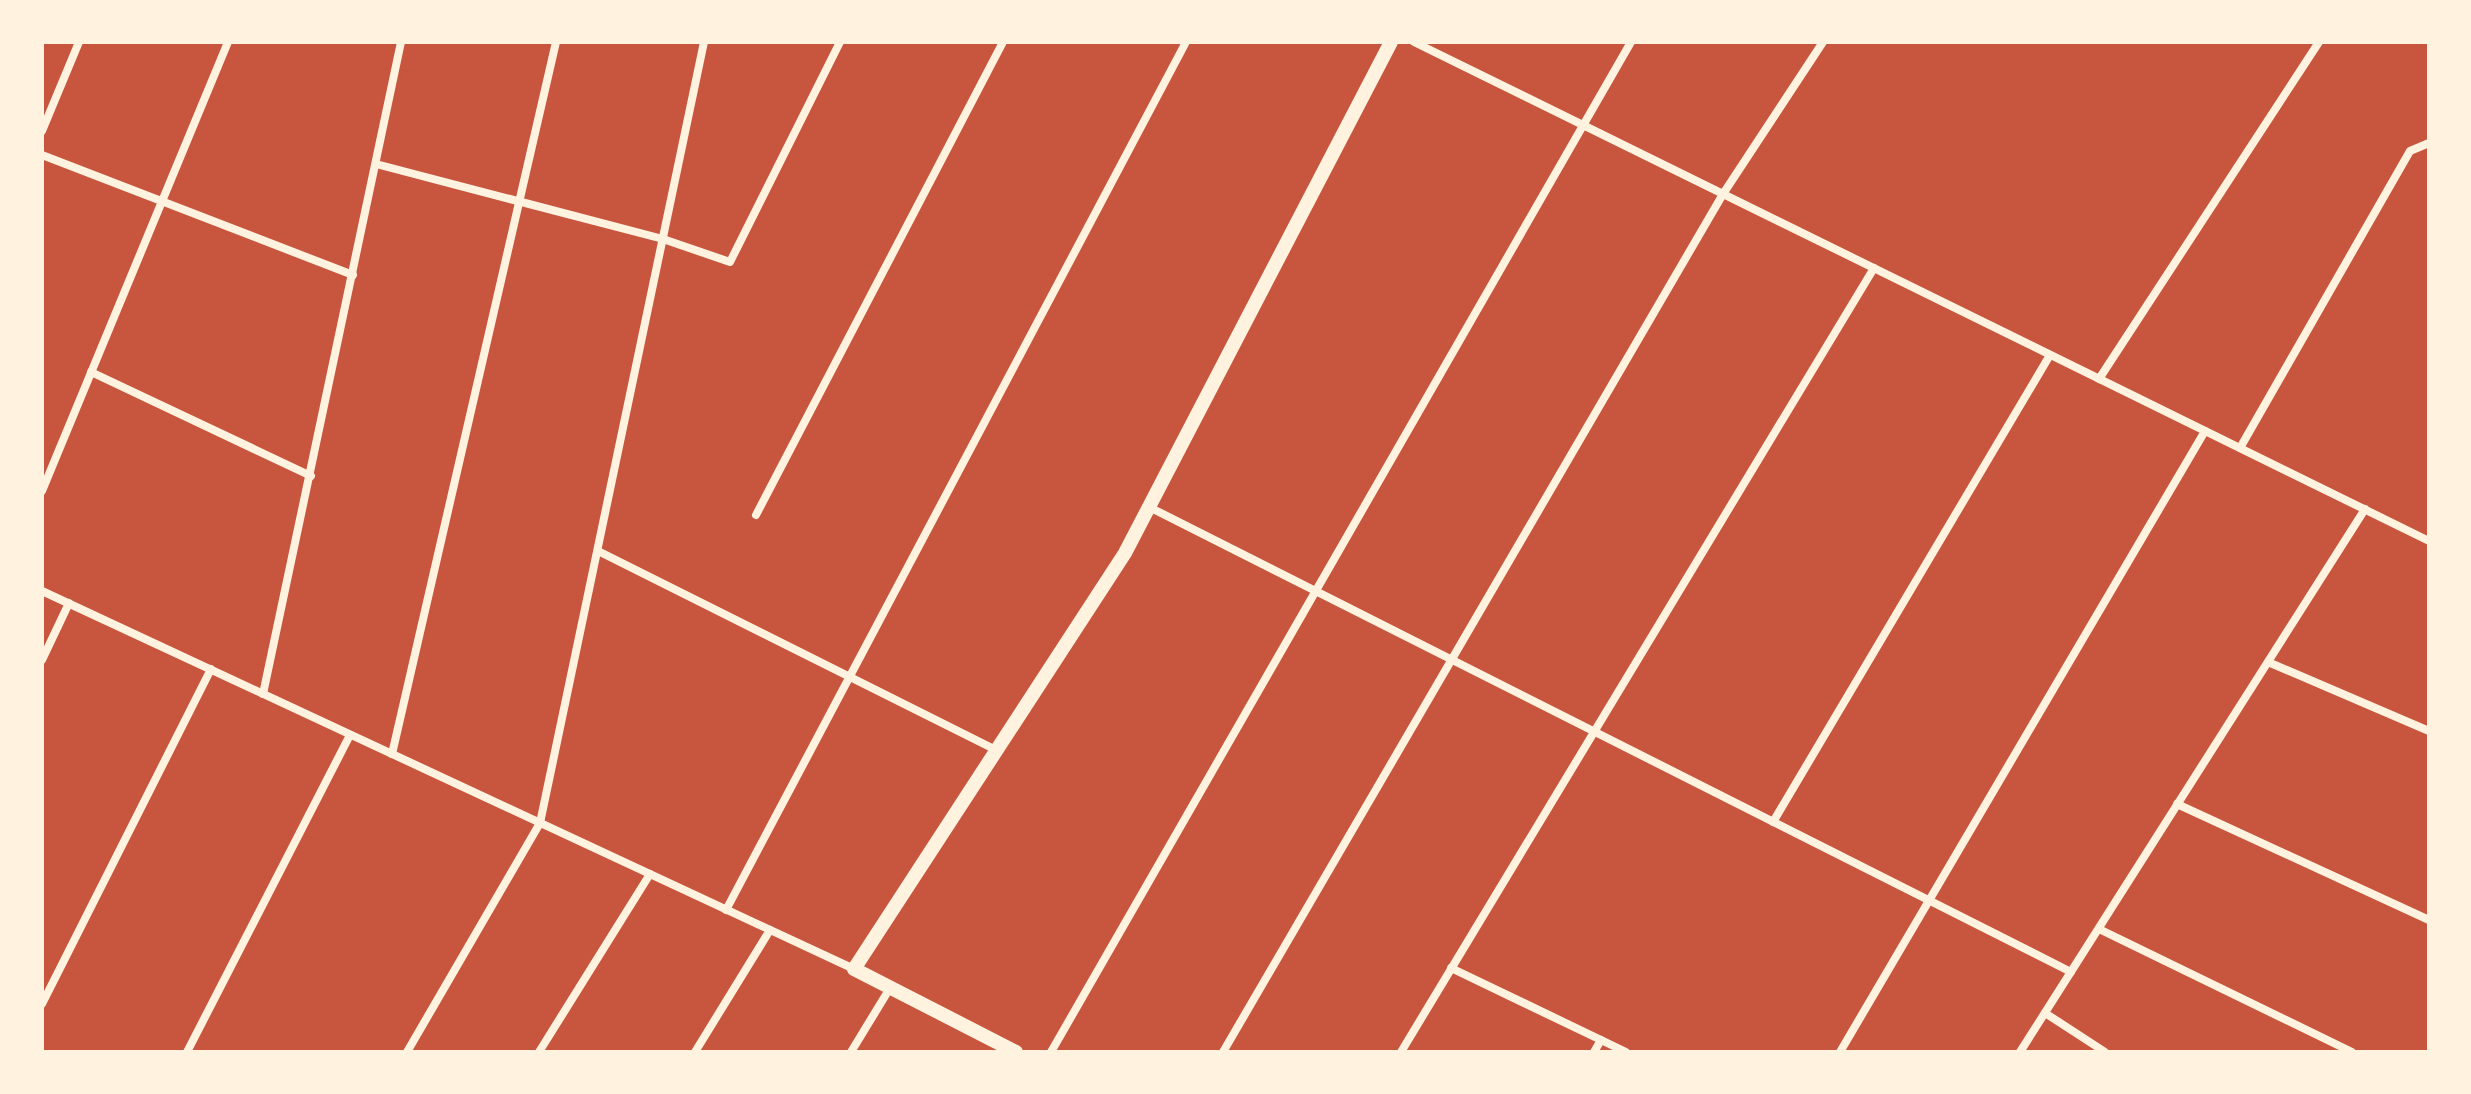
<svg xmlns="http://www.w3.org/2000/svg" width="2471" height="1094" font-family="Overpass,sans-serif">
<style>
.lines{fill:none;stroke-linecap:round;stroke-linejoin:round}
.minor{stroke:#fff3e0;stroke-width:8}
.tertiary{stroke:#fff3e0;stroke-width:14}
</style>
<rect width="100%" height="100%" fill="#c8553d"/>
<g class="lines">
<g class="minor">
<polyline points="1414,42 2429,541"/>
<polyline points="42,131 79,42"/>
<polyline points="42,155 353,275"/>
<polyline points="376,164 663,239 730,262 840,42"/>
<polyline points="91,372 311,476"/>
<polyline points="2099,379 2319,42"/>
<polyline points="2240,448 2410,151 2429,143"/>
<polyline points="42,491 228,42"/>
<polyline points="1149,507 2071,972"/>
<polyline points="756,515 1003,42"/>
<polyline points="598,551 996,750"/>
<polyline points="42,591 854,969"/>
<polyline points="42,660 69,603"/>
<polyline points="2268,662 2429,731"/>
<polyline points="263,694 401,42"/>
<polyline points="392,754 556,42"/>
<polyline points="2177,804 2429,920"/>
<polyline points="1773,822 2050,355"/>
<polyline points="726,910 1186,42"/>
<polyline points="2099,929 2352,1052"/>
<polyline points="1451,968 1626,1052"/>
<polyline points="42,1004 211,669"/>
<polyline points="2045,1013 2105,1052"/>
<polyline points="187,1052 350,735"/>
<polyline points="407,1052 540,823 704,42"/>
<polyline points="539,1052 650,874"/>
<polyline points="695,1052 770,930"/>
<polyline points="851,1052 890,988"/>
<polyline points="1051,1052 1631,42"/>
<polyline points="1223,1052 1723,194 1823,42"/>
<polyline points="1401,1052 1874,268"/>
<polyline points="1594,1052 1601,1040"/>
<polyline points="1840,1052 2205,431"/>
<polyline points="2020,1052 2365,509"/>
</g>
<polyline class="tertiary" points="1016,1052 854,969 1125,553 1391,42"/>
</g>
<rect width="2471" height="1094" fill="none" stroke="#fff3e0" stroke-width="88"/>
</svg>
